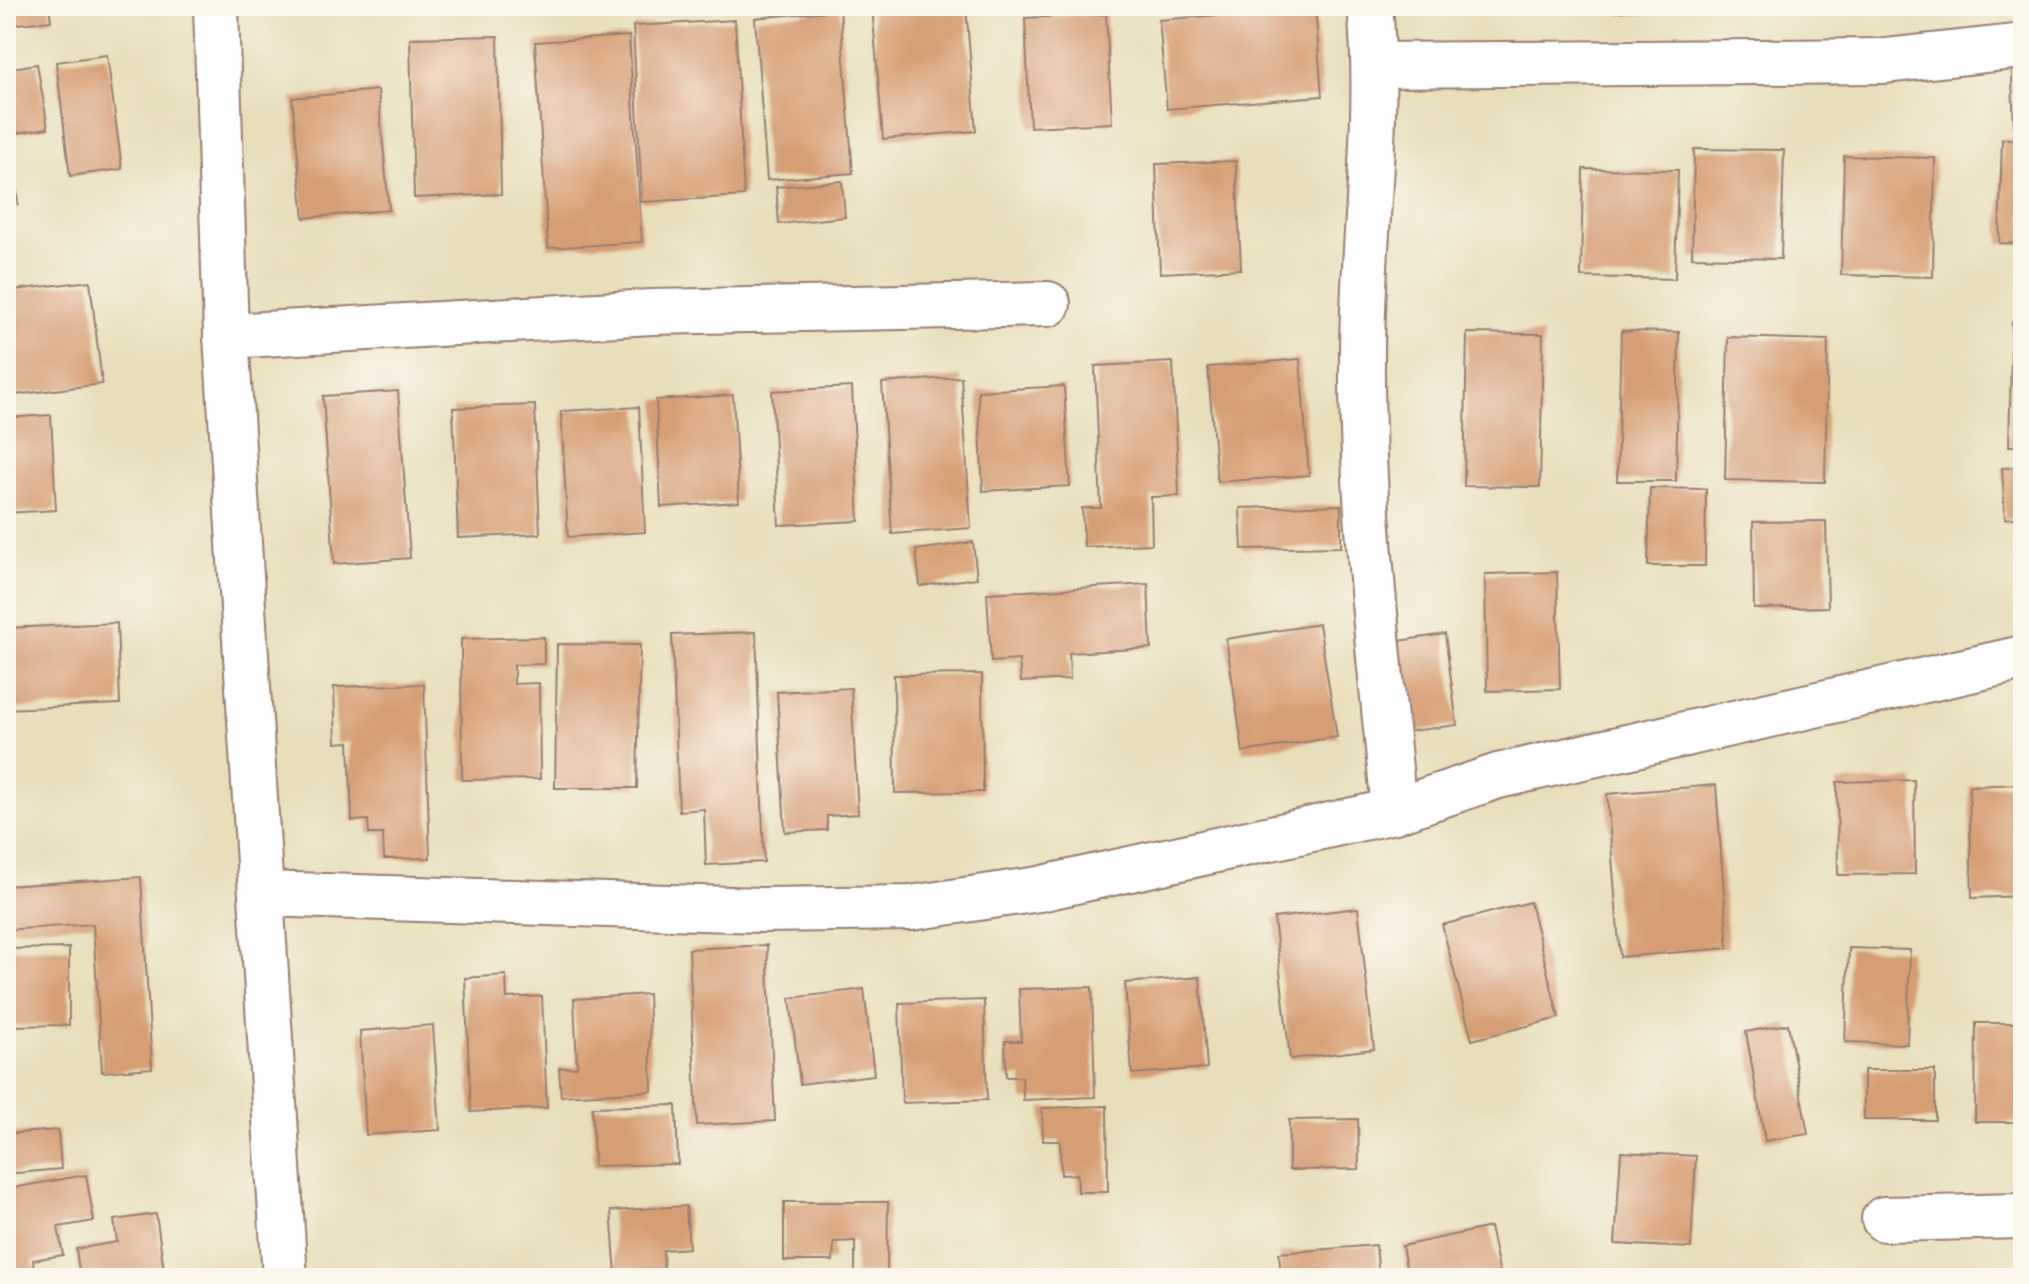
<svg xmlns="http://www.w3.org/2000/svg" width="2029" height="1284" font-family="'IM FELL Great Primer',serif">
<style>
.building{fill:#d59e75}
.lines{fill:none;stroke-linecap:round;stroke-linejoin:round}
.street-casing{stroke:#997e72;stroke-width:48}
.street{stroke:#fff;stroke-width:44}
</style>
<rect width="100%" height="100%" fill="#fbf7ec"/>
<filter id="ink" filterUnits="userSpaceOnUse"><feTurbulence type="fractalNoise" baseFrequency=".0125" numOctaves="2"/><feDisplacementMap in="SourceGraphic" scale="16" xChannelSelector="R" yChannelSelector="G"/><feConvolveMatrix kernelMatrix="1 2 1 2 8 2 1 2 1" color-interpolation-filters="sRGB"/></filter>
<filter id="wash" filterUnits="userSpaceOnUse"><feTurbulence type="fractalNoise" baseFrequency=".006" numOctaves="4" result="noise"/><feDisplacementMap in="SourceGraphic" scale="32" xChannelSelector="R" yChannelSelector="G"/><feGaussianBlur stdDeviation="1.8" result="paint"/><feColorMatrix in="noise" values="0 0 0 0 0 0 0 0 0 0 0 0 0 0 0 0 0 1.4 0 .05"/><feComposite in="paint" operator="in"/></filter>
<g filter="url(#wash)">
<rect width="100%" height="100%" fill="#e8deba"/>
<g id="blocks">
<g class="building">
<polygon points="6,6 49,6 51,21 6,25"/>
<polygon points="872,6 966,6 976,131 883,139"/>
<polygon points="1612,6 1667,6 1667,8 1613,12"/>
<polygon points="1315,7 1322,96 1167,109 1159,20"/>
<polygon points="840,10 853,173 767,180 755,18"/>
<polygon points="1106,14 1112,123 1030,127 1025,18"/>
<polygon points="735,20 744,196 642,202 633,26"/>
<polygon points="498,36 501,194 414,198 410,38"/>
<polygon points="629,36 642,242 548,248 535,42"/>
<polygon points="107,55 122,169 70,176 56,62"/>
<polygon points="2011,56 2023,56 2023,126 2014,127"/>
<polygon points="37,64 48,128 6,135 6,69"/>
<polygon points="378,90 389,210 304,218 292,98"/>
<polygon points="2002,139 2023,139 2023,244 1999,243"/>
<polygon points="1694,149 1784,150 1781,259 1692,257"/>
<polygon points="1844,156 1935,158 1933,277 1841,275"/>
<polygon points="6,161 13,161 18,204 6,206"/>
<polygon points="1236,161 1241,269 1160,273 1156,164"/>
<polygon points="1583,169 1678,170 1675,279 1581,277"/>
<polygon points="842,181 845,217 779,224 776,187"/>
<polygon points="90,281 102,384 6,396 6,291"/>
<polygon points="2012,322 2023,322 2023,446 2009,446"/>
<polygon points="1621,331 1679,332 1676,481 1617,481"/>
<polygon points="1467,333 1543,334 1540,487 1464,486"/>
<polygon points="1728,337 1828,340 1825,482 1725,480"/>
<polygon points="1300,359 1309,475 1217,482 1208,367"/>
<polygon points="1173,362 1179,496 1151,497 1152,544 1084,547 1082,508 1101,508 1095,366"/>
<polygon points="961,377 971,528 892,534 882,383"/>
<polygon points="1064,386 1070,486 983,491 978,391"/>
<polygon points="852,387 859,521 779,525 772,391"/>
<polygon points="398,391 410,558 334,564 323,396"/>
<polygon points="733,395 739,502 661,507 656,400"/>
<polygon points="535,405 540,534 458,538 453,408"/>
<polygon points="639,407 645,532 568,537 561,411"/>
<polygon points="51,415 56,510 6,513 6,418"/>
<polygon points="2023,467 2023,517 2005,519 2002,468"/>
<polygon points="1650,488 1706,489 1705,566 1648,566"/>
<polygon points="1341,505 1341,547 1242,549 1240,508"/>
<polygon points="1826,521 1828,607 1754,609 1753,522"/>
<polygon points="973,542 977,578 920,586 916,550"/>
<polygon points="1557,572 1560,689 1487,691 1485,574"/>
<polygon points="1148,584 1151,648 1069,653 1070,679 1021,682 1019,660 991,662 987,593"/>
<polygon points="117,623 120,704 6,709 6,628"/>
<polygon points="1319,624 1337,737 1243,752 1226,639"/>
<polygon points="756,632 764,862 706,865 704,809 679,811 672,635"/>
<polygon points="1445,634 1457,725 1405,732 1392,642"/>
<polygon points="544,637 544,664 514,665 514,684 539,683 540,779 462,780 461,639"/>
<polygon points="557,644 640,645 637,788 555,788"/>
<polygon points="982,674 983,792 895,793 894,675"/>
<polygon points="424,684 430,858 384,859 383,834 369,834 368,820 352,821 349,742 336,743 334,687"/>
<polygon points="851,688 858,814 827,816 827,830 785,832 777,692"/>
<polygon points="1914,780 1915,874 1838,875 1837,782"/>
<polygon points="2023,784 2023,896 1972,898 1969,786"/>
<polygon points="1716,785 1728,948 1620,957 1607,794"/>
<polygon points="141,877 152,1068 102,1072 93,924 6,930 6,886"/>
<polygon points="1530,902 1559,1018 1472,1040 1442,925"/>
<polygon points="1358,908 1374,1049 1290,1059 1274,918"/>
<polygon points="767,945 775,1121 697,1125 689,949"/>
<polygon points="69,948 69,1025 6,1026 6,949"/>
<polygon points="1849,948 1910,950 1907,1044 1845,1042"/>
<polygon points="506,975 507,998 542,996 547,1108 471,1112 465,978"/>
<polygon points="1200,977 1207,1068 1132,1074 1125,983"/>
<polygon points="1092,987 1095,1097 1023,1100 1022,1077 1006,1077 1005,1041 1021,1041 1019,989"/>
<polygon points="864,989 874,1075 800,1084 790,998"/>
<polygon points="648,994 652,1091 561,1096 559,1068 577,1067 574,999"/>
<polygon points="984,1000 987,1100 902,1103 899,1003"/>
<polygon points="1976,1023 2023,1023 2023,1122 1975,1122"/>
<polygon points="1788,1024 1808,1134 1765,1141 1746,1032"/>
<polygon points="433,1025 440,1130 366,1135 360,1031"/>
<rect x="1864" y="1070" width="71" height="50"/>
<polygon points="676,1105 678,1164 594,1166 592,1107"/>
<polygon points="1107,1106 1108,1192 1078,1192 1077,1174 1061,1175 1060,1141 1043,1141 1042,1108"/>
<polygon points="1358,1119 1359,1169 1289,1170 1289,1120"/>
<polygon points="58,1130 61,1169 6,1174 6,1134"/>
<polygon points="1621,1152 1696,1156 1691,1248 1615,1244"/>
<polygon points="86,1175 94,1221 58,1227 63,1255 33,1260 36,1278 6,1278 6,1189"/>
<polygon points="784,1202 888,1202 887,1274 855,1274 855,1241 834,1242 833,1261 784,1261"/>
<polygon points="686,1206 689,1248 663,1250 664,1270 616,1275 611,1211"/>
<polygon points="156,1214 165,1277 80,1278 76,1249 117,1242 114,1220"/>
<polygon points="1490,1227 1501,1278 1408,1278 1402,1246"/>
<polygon points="1376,1245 1379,1278 1281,1278 1279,1253"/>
</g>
</g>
</g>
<g filter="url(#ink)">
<use href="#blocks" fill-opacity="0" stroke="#997e72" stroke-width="2"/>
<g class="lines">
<defs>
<g id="street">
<polyline points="216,6 226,336 285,1278"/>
<path d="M 1370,6 C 1381,123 1362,240 1362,357 C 1361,509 1380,660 1394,811"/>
<polyline points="1376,65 1885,61 2023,46"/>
<polyline points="226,336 652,312 1048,304"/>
<polyline points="263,894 762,910 911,908 1039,889 1394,811 1498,776 2023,658"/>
<polyline points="1884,1219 2023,1216"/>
</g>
</defs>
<use href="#street" class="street-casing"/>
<use href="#street" class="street"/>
</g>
</g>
<rect width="2029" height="1284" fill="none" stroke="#fbf7ec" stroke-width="32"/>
</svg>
